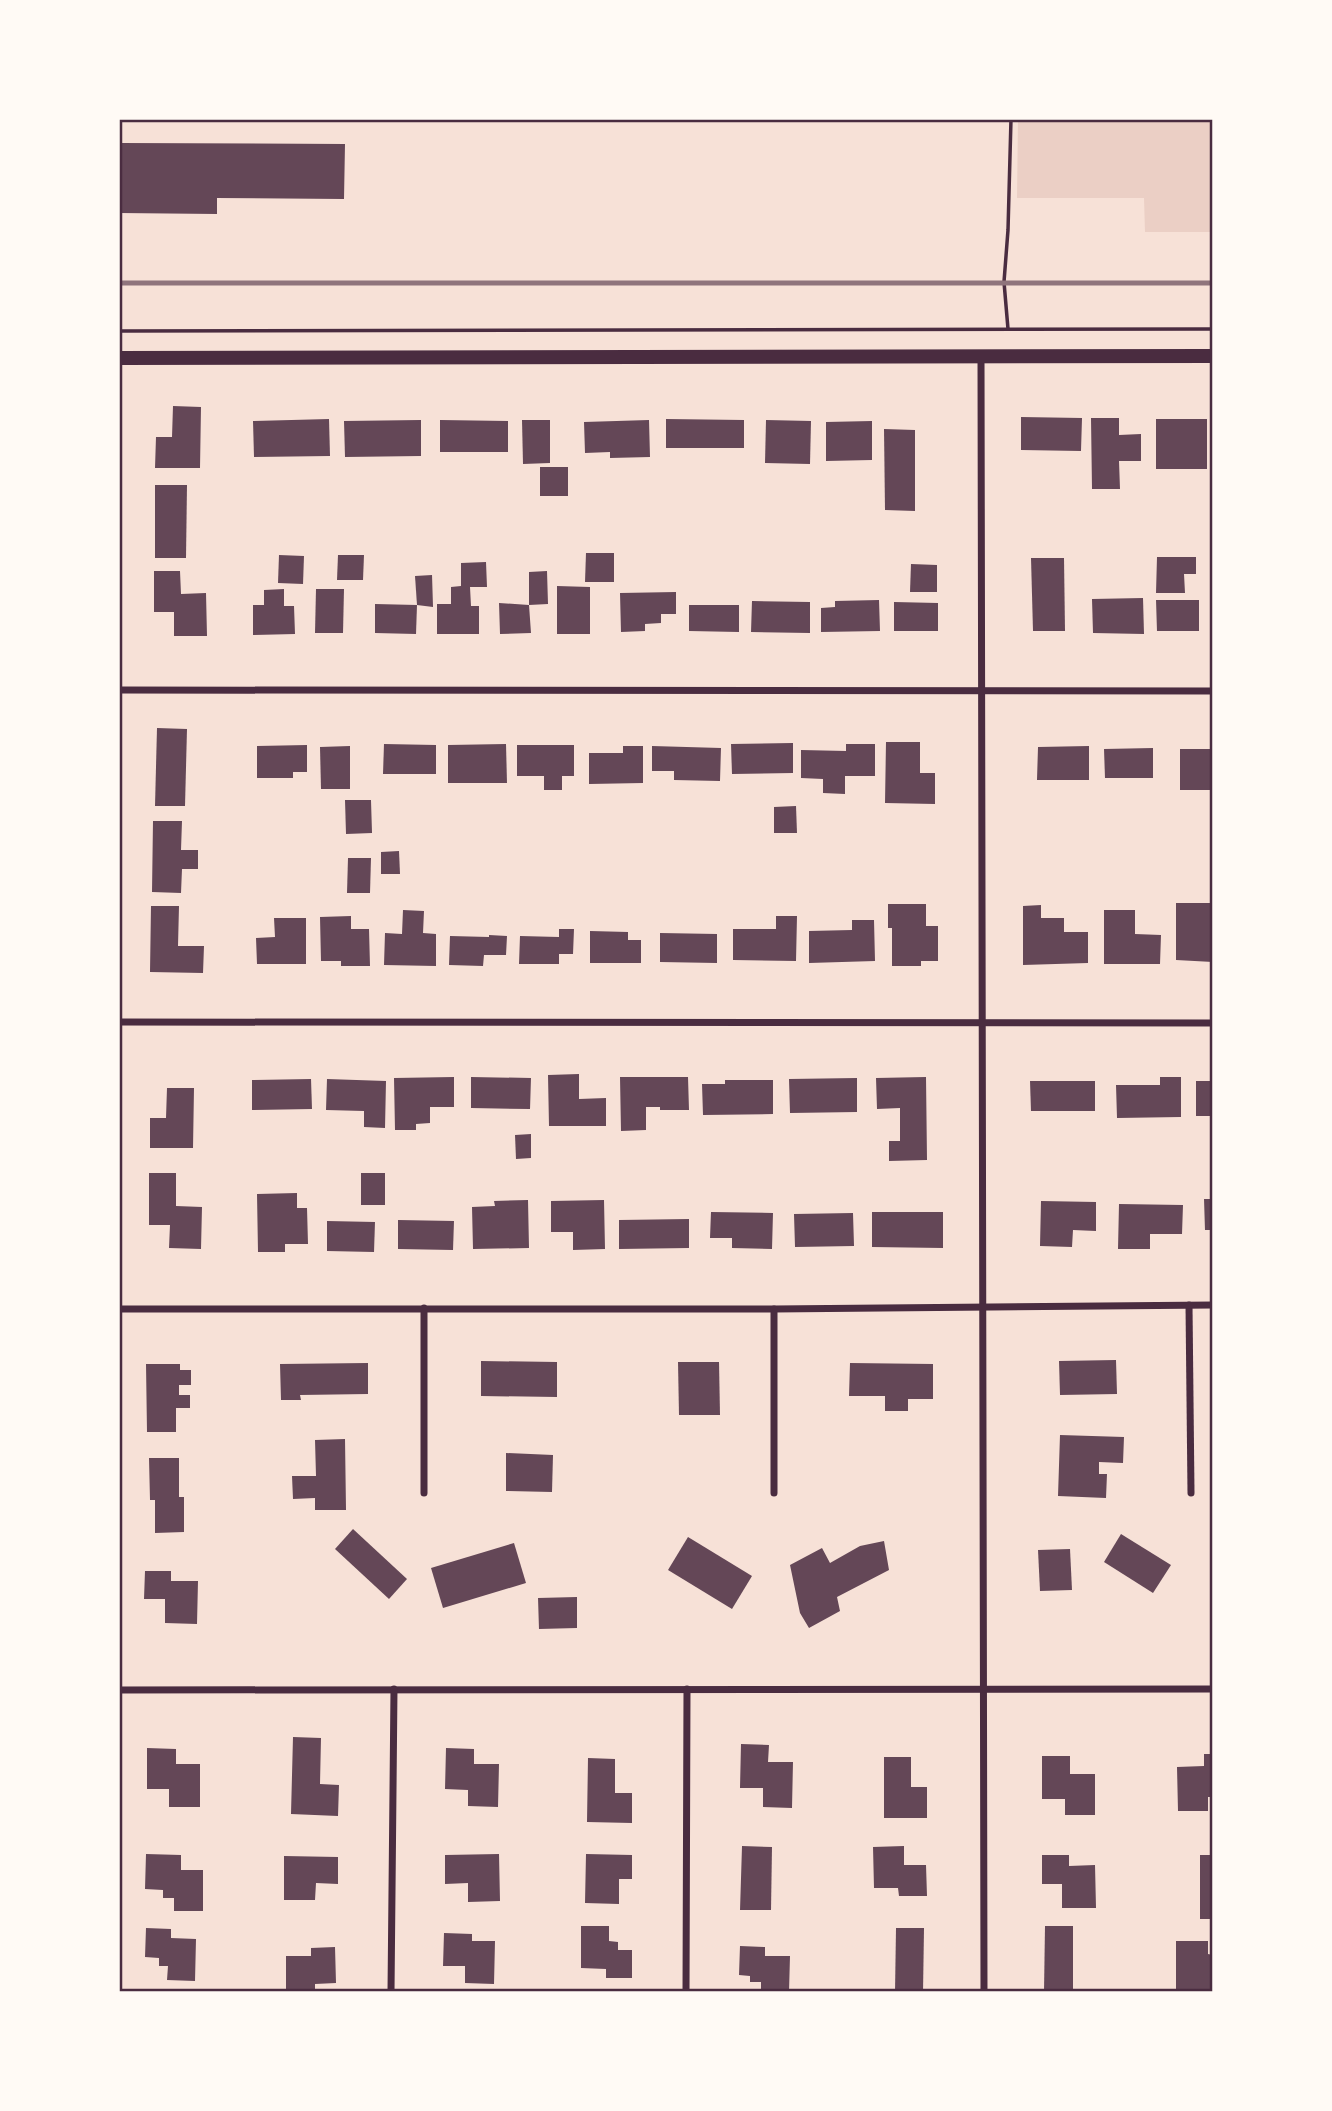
<svg xmlns="http://www.w3.org/2000/svg" width="1332" height="2111" font-family="'DejaVu Sans',sans-serif">
<style>
.green{fill:#ebcfc5}
.building{fill:#644757}
.lines{fill:none;stroke-linecap:round;stroke-linejoin:round}
.path{stroke:#4a2c40;stroke-width:3.5}
.minor{stroke:#4a2c40;stroke-width:7}
.secondary{stroke:#4a2c40;stroke-width:14}
.rail{stroke:#8f747c;stroke-width:5}
.neatline{fill:none;stroke:#4a2c40;stroke-width:2.5}
</style>
<rect width="100%" height="100%" fill="#f7e1d7"/>
<polygon class="green" points="1018,119 1213,119 1213,232 1145,232 1144,198 1017,198"/>
<g class="building">
<polygon points="119,143 345,144 344,199 217,198 217,214 119,213"/>
<polygon points="173,406 201,407 200,468 155,468 156,437 172,437"/>
<polygon points="1021,417 1082,418 1081,451 1021,450"/>
<polygon points="1091,418 1119,418 1119,435 1141,434 1141,461 1119,461 1120,489 1092,489"/>
<polygon points="329,419 330,456 254,457 253,421"/>
<polygon points="666,419 744,420 744,448 666,448"/>
<rect x="1156" y="419" width="51" height="50"/>
<polygon points="421,420 421,456 345,457 344,421"/>
<polygon points="440,420 508,421 508,452 440,452"/>
<polygon points="522,420 550,420 550,463 523,464"/>
<polygon points="649,420 650,457 610,458 610,452 585,453 584,422"/>
<polygon points="766,420 811,421 810,464 765,463"/>
<polygon points="872,421 872,460 826,461 826,422"/>
<polygon points="884,429 915,430 915,511 885,510"/>
<rect x="540" y="467" width="28" height="29"/>
<polygon points="155,485 187,485 186,558 155,558"/>
<polygon points="586,553 614,553 614,582 585,582"/>
<polygon points="279,555 304,556 303,584 278,583"/>
<polygon points="338,555 364,555 363,580 337,580"/>
<polygon points="1157,557 1196,557 1196,574 1184,574 1185,593 1156,593"/>
<polygon points="1031,558 1064,558 1065,631 1033,631"/>
<polygon points="486,562 487,587 470,587 471,606 479,606 479,634 437,634 437,604 451,604 451,587 461,586 461,563"/>
<polygon points="911,564 937,565 937,592 910,592"/>
<polygon points="154,571 180,571 181,594 206,593 207,636 174,636 174,612 154,612"/>
<polygon points="547,571 548,604 529,605 531,633 500,634 499,603 529,605 529,572"/>
<polygon points="432,575 433,607 417,605 415,576"/>
<polygon points="557,586 590,587 590,634 557,634"/>
<polygon points="284,589 284,606 294,606 295,634 253,635 253,605 264,605 264,590"/>
<polygon points="316,589 344,589 343,633 315,633"/>
<polygon points="676,592 676,614 661,614 661,623 645,624 645,631 621,632 620,593"/>
<polygon points="1143,598 1144,634 1093,633 1092,599"/>
<polygon points="879,600 880,631 821,632 821,608 835,607 835,601"/>
<polygon points="1156,600 1199,600 1199,631 1157,631"/>
<polygon points="752,601 810,602 810,633 751,632"/>
<polygon points="894,602 938,603 938,631 894,631"/>
<polygon points="375,604 417,605 416,634 375,633"/>
<polygon points="689,605 739,605 739,632 689,631"/>
<polygon points="157,728 187,729 185,806 155,806"/>
<polygon points="886,742 920,742 920,773 935,773 935,804 885,803"/>
<polygon points="793,743 793,773 732,774 731,744"/>
<polygon points="384,744 436,745 436,774 383,774"/>
<polygon points="506,744 507,783 448,783 448,745"/>
<polygon points="846,744 875,744 875,776 845,776 845,794 823,793 823,779 801,778 801,750 846,751"/>
<polygon points="307,745 307,772 293,772 293,778 257,778 257,746"/>
<polygon points="517,745 574,745 574,776 562,776 562,790 544,790 544,776 517,776"/>
<polygon points="350,746 350,789 321,789 320,747"/>
<polygon points="623,746 643,746 643,783 589,784 589,753 623,753"/>
<polygon points="652,746 721,748 720,781 674,780 674,771 652,771"/>
<polygon points="1089,746 1089,780 1037,780 1038,747"/>
<polygon points="1153,748 1153,778 1105,778 1104,749"/>
<rect x="1180" y="749" width="33" height="41"/>
<polygon points="345,800 371,800 372,833 346,834"/>
<polygon points="796,806 797,833 774,833 774,807"/>
<polygon points="153,821 182,821 181,850 198,850 198,869 182,869 181,893 152,892"/>
<polygon points="399,851 400,874 381,874 381,852"/>
<polygon points="348,858 371,858 370,893 347,893"/>
<polygon points="1176,903 1213,903 1213,962 1176,960"/>
<polygon points="888,904 926,904 926,926 938,926 938,961 921,961 921,966 892,966 892,928 888,928"/>
<polygon points="1041,905 1041,918 1064,918 1064,932 1088,932 1088,963 1023,965 1023,906"/>
<polygon points="151,906 179,906 178,946 204,946 203,973 150,972"/>
<polygon points="403,910 424,911 423,933 436,934 436,966 384,965 385,933 402,934"/>
<polygon points="1104,910 1135,910 1135,934 1161,935 1160,964 1104,964"/>
<polygon points="351,916 351,929 369,929 370,966 341,966 341,961 321,961 320,917"/>
<polygon points="776,916 797,916 796,961 733,960 733,929 776,929"/>
<polygon points="274,918 306,918 306,964 257,964 256,938 275,937"/>
<polygon points="852,920 874,920 875,961 809,963 809,931 852,930"/>
<polygon points="559,929 574,929 573,954 559,954 559,964 519,964 520,936 559,937"/>
<polygon points="590,931 628,932 628,940 641,940 641,963 590,963"/>
<polygon points="660,933 717,934 717,963 660,962"/>
<polygon points="489,935 507,936 506,955 484,955 483,966 449,965 450,936 489,937"/>
<polygon points="579,1074 579,1099 606,1098 606,1126 549,1126 548,1075"/>
<polygon points="454,1077 454,1107 430,1107 430,1123 416,1124 416,1130 395,1130 394,1078"/>
<polygon points="471,1077 531,1078 530,1109 471,1108"/>
<polygon points="620,1077 688,1077 689,1110 660,1110 660,1107 646,1107 646,1130 621,1131"/>
<polygon points="926,1077 927,1160 889,1161 889,1141 900,1141 900,1108 877,1109 876,1078"/>
<polygon points="1160,1077 1181,1077 1181,1117 1117,1118 1116,1085 1160,1085"/>
<polygon points="857,1078 857,1112 790,1113 789,1079"/>
<polygon points="311,1079 312,1109 252,1110 252,1080"/>
<polygon points="327,1079 386,1081 385,1128 364,1127 364,1111 326,1110"/>
<polygon points="725,1080 773,1080 773,1114 703,1115 702,1084 725,1084"/>
<polygon points="1030,1081 1095,1081 1095,1111 1031,1111"/>
<rect x="1196" y="1081" width="17" height="35"/>
<polygon points="167,1088 194,1088 193,1148 150,1148 150,1118 166,1118"/>
<polygon points="531,1134 531,1158 516,1159 515,1135"/>
<polygon points="149,1173 176,1173 176,1206 202,1207 201,1249 169,1248 170,1225 149,1225"/>
<rect x="361" y="1173" width="24" height="32"/>
<polygon points="297,1193 297,1208 307,1208 308,1244 285,1244 285,1252 258,1252 257,1194"/>
<polygon points="1204,1199 1213,1199 1213,1230 1205,1230"/>
<polygon points="528,1200 529,1248 473,1249 472,1207 495,1206 494,1201"/>
<polygon points="604,1200 605,1249 573,1250 573,1232 551,1232 551,1201"/>
<polygon points="1041,1201 1096,1202 1096,1231 1073,1230 1072,1247 1040,1246"/>
<polygon points="1119,1204 1183,1205 1182,1234 1150,1234 1150,1249 1118,1249"/>
<polygon points="711,1212 773,1213 772,1249 732,1248 732,1238 710,1238"/>
<polygon points="872,1212 943,1212 943,1248 872,1247"/>
<polygon points="853,1213 854,1246 795,1247 794,1214"/>
<polygon points="689,1219 689,1248 619,1249 619,1220"/>
<polygon points="398,1220 454,1221 453,1250 398,1249"/>
<polygon points="327,1221 375,1222 374,1252 327,1251"/>
<polygon points="1116,1360 1117,1394 1060,1395 1059,1361"/>
<polygon points="481,1361 557,1362 557,1397 481,1396"/>
<polygon points="678,1362 719,1362 720,1415 679,1415"/>
<polygon points="368,1363 368,1394 300,1395 301,1400 281,1400 280,1364"/>
<polygon points="850,1363 933,1364 933,1399 908,1399 908,1411 885,1411 885,1396 849,1396"/>
<polygon points="146,1364 180,1364 180,1370 191,1370 191,1385 179,1385 179,1395 190,1395 190,1408 176,1408 176,1432 147,1432"/>
<polygon points="1060,1435 1124,1437 1123,1463 1099,1462 1099,1474 1107,1474 1106,1498 1058,1496"/>
<polygon points="345,1439 346,1510 315,1510 315,1498 293,1499 292,1476 316,1476 315,1440"/>
<polygon points="506,1453 553,1455 552,1492 506,1491"/>
<polygon points="149,1458 179,1458 179,1497 184,1497 184,1532 155,1533 155,1500 150,1500"/>
<polygon points="353,1529 407,1579 389,1599 335,1549"/>
<polygon points="1121,1534 1171,1565 1153,1593 1104,1562"/>
<polygon points="688,1537 752,1576 732,1609 668,1570"/>
<polygon points="884,1541 889,1570 837,1597 840,1611 809,1628 800,1613 790,1565 822,1548 830,1563 860,1546"/>
<polygon points="514,1543 526,1583 443,1608 431,1568"/>
<polygon points="1070,1549 1072,1590 1040,1591 1038,1550"/>
<polygon points="145,1571 171,1571 171,1581 198,1581 197,1624 165,1623 165,1599 144,1599"/>
<polygon points="577,1597 577,1628 539,1629 538,1598"/>
<polygon points="293,1737 321,1738 320,1784 339,1785 338,1816 291,1814"/>
<polygon points="741,1744 769,1745 768,1762 793,1762 792,1808 763,1807 763,1788 740,1788"/>
<polygon points="147,1748 176,1749 176,1764 200,1764 200,1807 169,1807 169,1789 147,1789"/>
<polygon points="446,1748 474,1749 474,1764 499,1764 498,1807 468,1806 468,1790 445,1789"/>
<polygon points="1204,1754 1213,1754 1213,1797 1208,1797 1208,1811 1178,1811 1177,1767 1204,1766"/>
<polygon points="1042,1756 1070,1756 1070,1774 1095,1774 1095,1815 1065,1815 1065,1799 1042,1799"/>
<polygon points="884,1757 911,1757 911,1787 927,1787 927,1818 884,1818"/>
<polygon points="588,1758 615,1759 615,1793 632,1793 632,1823 587,1822"/>
<polygon points="742,1846 772,1847 771,1910 740,1910"/>
<polygon points="904,1846 904,1865 926,1865 927,1896 899,1896 898,1888 874,1888 873,1847"/>
<polygon points="146,1854 181,1855 181,1870 203,1870 203,1911 174,1911 174,1898 163,1898 163,1890 145,1889"/>
<polygon points="499,1854 500,1901 468,1902 468,1883 445,1884 445,1855"/>
<polygon points="586,1854 632,1855 632,1879 619,1879 619,1904 585,1903"/>
<polygon points="1042,1855 1069,1855 1069,1866 1095,1865 1096,1908 1062,1908 1062,1884 1042,1884"/>
<rect x="1200" y="1855" width="13" height="64"/>
<polygon points="284,1856 338,1857 338,1884 316,1883 315,1900 284,1900"/>
<polygon points="581,1926 609,1926 609,1941 618,1942 618,1950 632,1950 632,1978 606,1978 606,1969 581,1968"/>
<polygon points="1045,1926 1073,1926 1073,1992 1044,1992"/>
<polygon points="146,1928 171,1929 171,1938 196,1939 195,1981 167,1980 168,1966 159,1966 159,1958 145,1957"/>
<polygon points="896,1928 924,1928 923,1992 895,1992"/>
<polygon points="444,1933 472,1934 472,1941 495,1941 494,1984 465,1983 465,1966 443,1966"/>
<polygon points="1176,1941 1208,1941 1208,1954 1213,1955 1213,1992 1176,1991"/>
<polygon points="740,1946 765,1947 765,1956 790,1956 789,1992 761,1992 761,1982 750,1982 750,1976 739,1975"/>
<polygon points="335,1947 336,1983 315,1984 315,1992 286,1992 286,1956 311,1956 311,1948"/>
</g>
<g class="lines">
<g class="path">
<polyline points="1008,329 1004,282 1008,230 1011,119"/>
<polyline points="119,331 1213,329"/>
</g>
<g class="minor">
<polyline points="981,357 984,1992"/>
<polyline points="119,690 1213,691"/>
<polyline points="119,1022 1213,1023"/>
<polyline points="1189,1305 1191,1493"/>
<polyline points="424,1308 424,1493"/>
<polyline points="119,1309 774,1309 1213,1305"/>
<polyline points="774,1309 774,1493"/>
<polyline points="119,1690 1213,1689"/>
<polyline points="391,1992 394,1689"/>
<polyline points="686,1992 687,1689"/>
</g>
<polyline class="secondary" points="119,358 1213,356"/>
<polyline class="rail" points="119,283 1213,283"/>
</g>
<rect width="1332" height="2111" fill="none" stroke="#fffaf5" stroke-width="242"/>
<rect x="121" y="121" width="1090" height="1869" class="neatline"/>
</svg>
